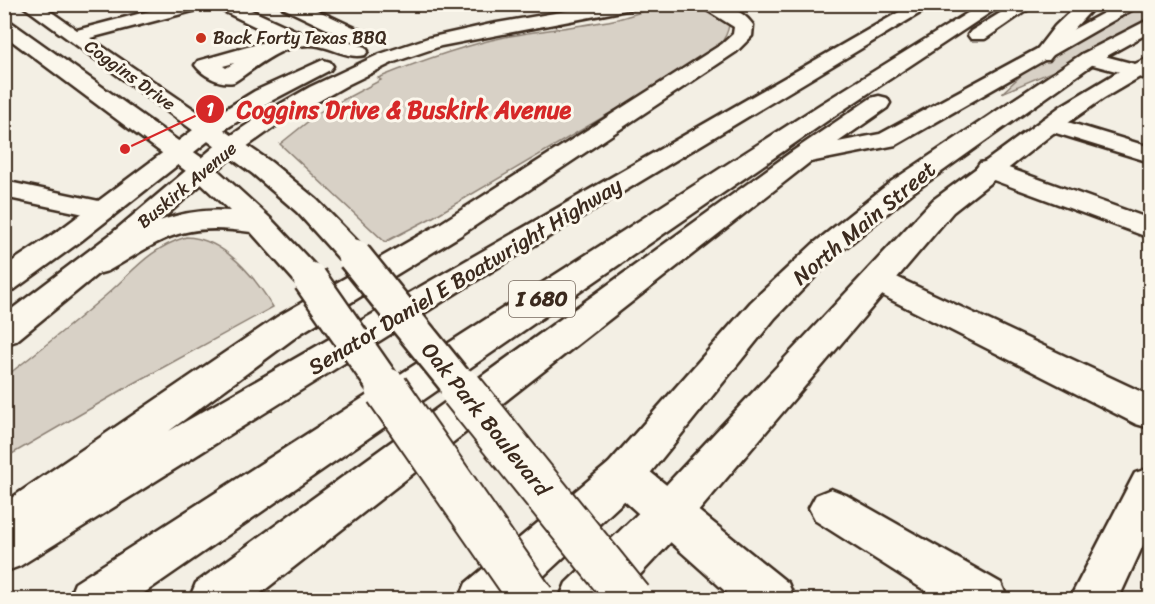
<svg xmlns="http://www.w3.org/2000/svg" width="1155" height="604" font-family="Sriracha,sans-serif">
<style>
.green{fill:#d8d1c6;stroke:#8a7e72;stroke-width:1.5}
.lines{fill:none;stroke-linecap:round;stroke-linejoin:round}
.minor-casing{stroke:#3b2a1e;stroke-width:5}
.major-casing{stroke:#3b2a1e;stroke-width:5}
.highway-casing{stroke:#3b2a1e;stroke-width:5}
.minor{fill:#fbf7ec;fill-rule:evenodd}
.major{fill:#fbf7ec;fill-rule:evenodd}
.highway{fill:#fbf7ec;fill-rule:evenodd}
.minor-bridge-far1-casing{stroke:#3b2a1e;stroke-width:38;stroke-linecap:butt}
.minor-bridge-casing{stroke:#3b2a1e;stroke-width:47;stroke-linecap:butt}
.minor-bridge-far1{stroke:#fbf7ec;stroke-width:33}
.minor-bridge{stroke:#fbf7ec;stroke-width:43}
.poi-dot{fill:#c8321e;stroke:#fbf7ec;stroke-width:2}
.labels{text-anchor:middle;dominant-baseline:central;stroke-width:6;stroke-linejoin:round;paint-order:stroke}
.far-poi-label{font-size:18px;fill:#3b2a1e;stroke:#fbf7ec;text-anchor:start}
.far-street-label{font-size:18px;fill:#3b2a1e;stroke:#fbf7ec}
.shield{fill:#fbf7ec;stroke:#75685c;stroke-width:1.5}
.shield-label{font-size:21px;font-weight:bold;fill:#3b2a1e}
.street-label{font-size:22px;fill:#3b2a1e;stroke:#fbf7ec}
.leader{fill:none;stroke:#d62828;stroke-width:2}
.callout-dot{fill:#d62828;stroke:#fbf7ec;stroke-width:2}
.mark-label{font-size:18px;text-anchor:middle;font-weight:bold;fill:#fff}
.callout-label{font-size:24px;text-anchor:middle;font-weight:bold;fill:#d62828;stroke:#fbf7ec;stroke-width:6;stroke-linejoin:round;paint-order:stroke}
</style>
<rect width="100%" height="100%" fill="#f3efe4"/>
<filter id="ink" filterUnits="userSpaceOnUse"><feTurbulence type="fractalNoise" baseFrequency=".0167" numOctaves="2"/><feDisplacementMap in="SourceGraphic" scale="12" xChannelSelector="R" yChannelSelector="G"/><feConvolveMatrix kernelMatrix="1 2 1 2 8 2 1 2 1" color-interpolation-filters="sRGB"/></filter>
<g filter="url(#ink)">
<g class="green">
<path d="M 671,5 C 694,5 710,10 729,25 C 726,44 712,51 697,62 L 433,217 L 385,242 L 280,144 L 320,112 L 381,80 L 378,78 C 420,61 461,46 505,37 C 541,30 577,27 613,20 C 633,16 650,7 671,5 Z"/>
<polygon points="1134,5 1150,5 1150,23 1086,57 1002,93 1042,56"/>
<path d="M 186,237 C 224,238 255,277 273,307 L 131,385 L 5,458 L 5,377 C 39,351 72,324 105,296 C 134,271 148,249 186,237 Z"/>
</g>
<g class="lines">
<defs>
<g id="minor">
<polygon points="20,4 40,4 77,30 176,4 206,4 204,8 90,38 271,162 317,200 365,249 369,256 365,263 354,265 343,263 297,212 253,174"/>
<path d="M 215,4 L 238,4 L 301,33 L 319,34 L 365,47 L 368,51 L 365,55 C 350,59 334,49 319,46 C 286,40 260,65 234,82 C 220,85 203,76 195,65 L 198,61 L 279,38 L 217,8 ZM 234,63 L 226,68 L 223,66 Z"/>
<polygon points="281,4 304,4 366,33 369,37 366,41 352,41 283,8"/>
<polygon points="1078,4 1097,4 1069,34 1049,60 1035,60 1032,56 1035,52 1055,26"/>
<path d="M 4,21 L 11,22 L 212,165 L 270,218 L 321,272 L 326,279 L 321,286 L 310,289 L 299,286 L 251,232 C 181,222 166,237 108,271 L 97,274 L 86,271 L 81,264 L 86,257 C 132,232 175,206 230,211 L 194,177 L 4,35 Z"/>
<polygon points="1089,52 1150,68 1150,80 1082,62 1079,58 1082,54"/>
<polygon points="1051,117 1150,147 1150,162 1043,129 1039,124 1043,119"/>
<polygon points="989,161 1150,219 1150,238 980,175 976,169 980,163"/>
<polygon points="4,181 113,204 117,210 113,216 103,218 4,197"/>
<polygon points="877,270 888,273 1150,396 1150,428 1136,424 866,287 861,280 866,273"/>
<polygon points="624,457 639,463 788,583 795,600 735,600 609,487 603,475 609,463"/>
<polygon points="1150,468 1150,530 1118,600 1069,600 1135,473"/>
<polygon points="831,489 846,495 1001,583 1008,600 940,600 816,521 809,508 816,495"/>
</g>
<g id="major">
<polygon points="607,4 639,4 637,8 441,46 394,62 349,84 280,123 232,157 132,246 16,341 4,345 4,315 111,234 214,147 263,114 310,87 380,54 428,38 491,24"/>
<polygon points="1150,19 1150,32 1096,62 912,193 835,256 775,318 639,487 518,600 459,600 466,583 609,463 751,302 813,244 892,181 1082,54"/>
<polygon points="1150,57 1150,71 1104,98 1052,134 953,212 685,527 616,600 559,600 566,583 653,499 933,200 1061,106 1116,73"/>
<polygon points="323,60 330,62 333,66 330,70 271,101 217,134 81,241 15,289 4,292 4,267 61,229 201,124 255,91"/>
</g>
<g id="highway">
<path d="M 697,4 C 718,4 740,6 753,25 L 752,36 L 736,52 L 461,235 L 301,333 L 169,431 L 913,4 L 935,4 L 480,278 L 20,566 L 4,572 L 4,503 L 277,317 L 441,223 L 722,44 L 733,34 L 734,27 Z"/>
<polygon points="982,4 1003,4 837,114 134,600 68,600 75,583 821,104"/>
<polygon points="1015,4 1036,4 985,39 971,39 968,35 971,31"/>
<polygon points="1120,4 1142,4 896,145 810,162 252,600 189,600 196,583 790,153 871,98 879,96 887,98 890,103 887,108 838,142 880,134"/>
</g>
</defs>
<use href="#minor" class="minor-casing"/>
<use href="#major" class="major-casing"/>
<use href="#highway" class="highway-casing"/>
<use href="#minor" class="minor"/>
<use href="#major" class="major"/>
<use href="#highway" class="highway"/>
<defs>
<g id="minor-bridge-far1">
<polyline points="354,256 463,391"/>
<polyline points="310,279 388,391"/>
</g>
<g id="minor-bridge">
<polyline points="387,390 533,600"/>
<polyline points="462,390 631,600"/>
</g>
</defs>
<use href="#minor-bridge-far1" class="minor-bridge-far1-casing"/>
<use href="#minor-bridge" class="minor-bridge-casing"/>
<use href="#minor-bridge-far1" class="minor-bridge-far1"/>
<use href="#minor-bridge" class="minor-bridge"/>
</g>
</g>
<circle class="poi-dot" cx="201" cy="38" r="6"/>
<g class="labels">
<g class="far-poi-label">
<text x="213" y="38">Back Forty Texas BBQ</text>
</g>
<g class="far-street-label">
<text transform="translate(130 75) rotate(36)">Coggins Drive</text>
<text transform="translate(187 185) rotate(-40)">Buskirk Avenue</text>
</g>
<rect class="shield" x="509" y="281" width="66" height="36" rx="4.5"/>
<g class="shield-label">
<text x="542" y="299">I 680</text>
</g>
<g class="street-label">
<text transform="translate(864 223) rotate(-40)">North Main Street</text>
<text transform="translate(465 276) rotate(-31)">Senator Daniel E Boatwright Highway</text>
<text transform="translate(486 419) rotate(51)">Oak Park Boulevard</text>
</g>
</g>
<path class="leader" d="M125 149L210 109"/>
<g class="callout-dot">
<circle cx="125" cy="149" r="6"/>
<circle cx="210" cy="109" r="15"/>
</g>
<g class="mark-label">
<text x="210" y="116">1</text>
</g>
<g class="callout-label">
<text x="404" y="118">Coggins Drive &amp; Buskirk Avenue</text>
</g>
<rect width="1155" height="604" fill="none" stroke="#fbf7ec" stroke-width="24"/>
<rect x="12" y="12" width="1131" height="580" fill="none" stroke="#3b2a1e" stroke-width="2" filter="url(#ink)"/>
</svg>
